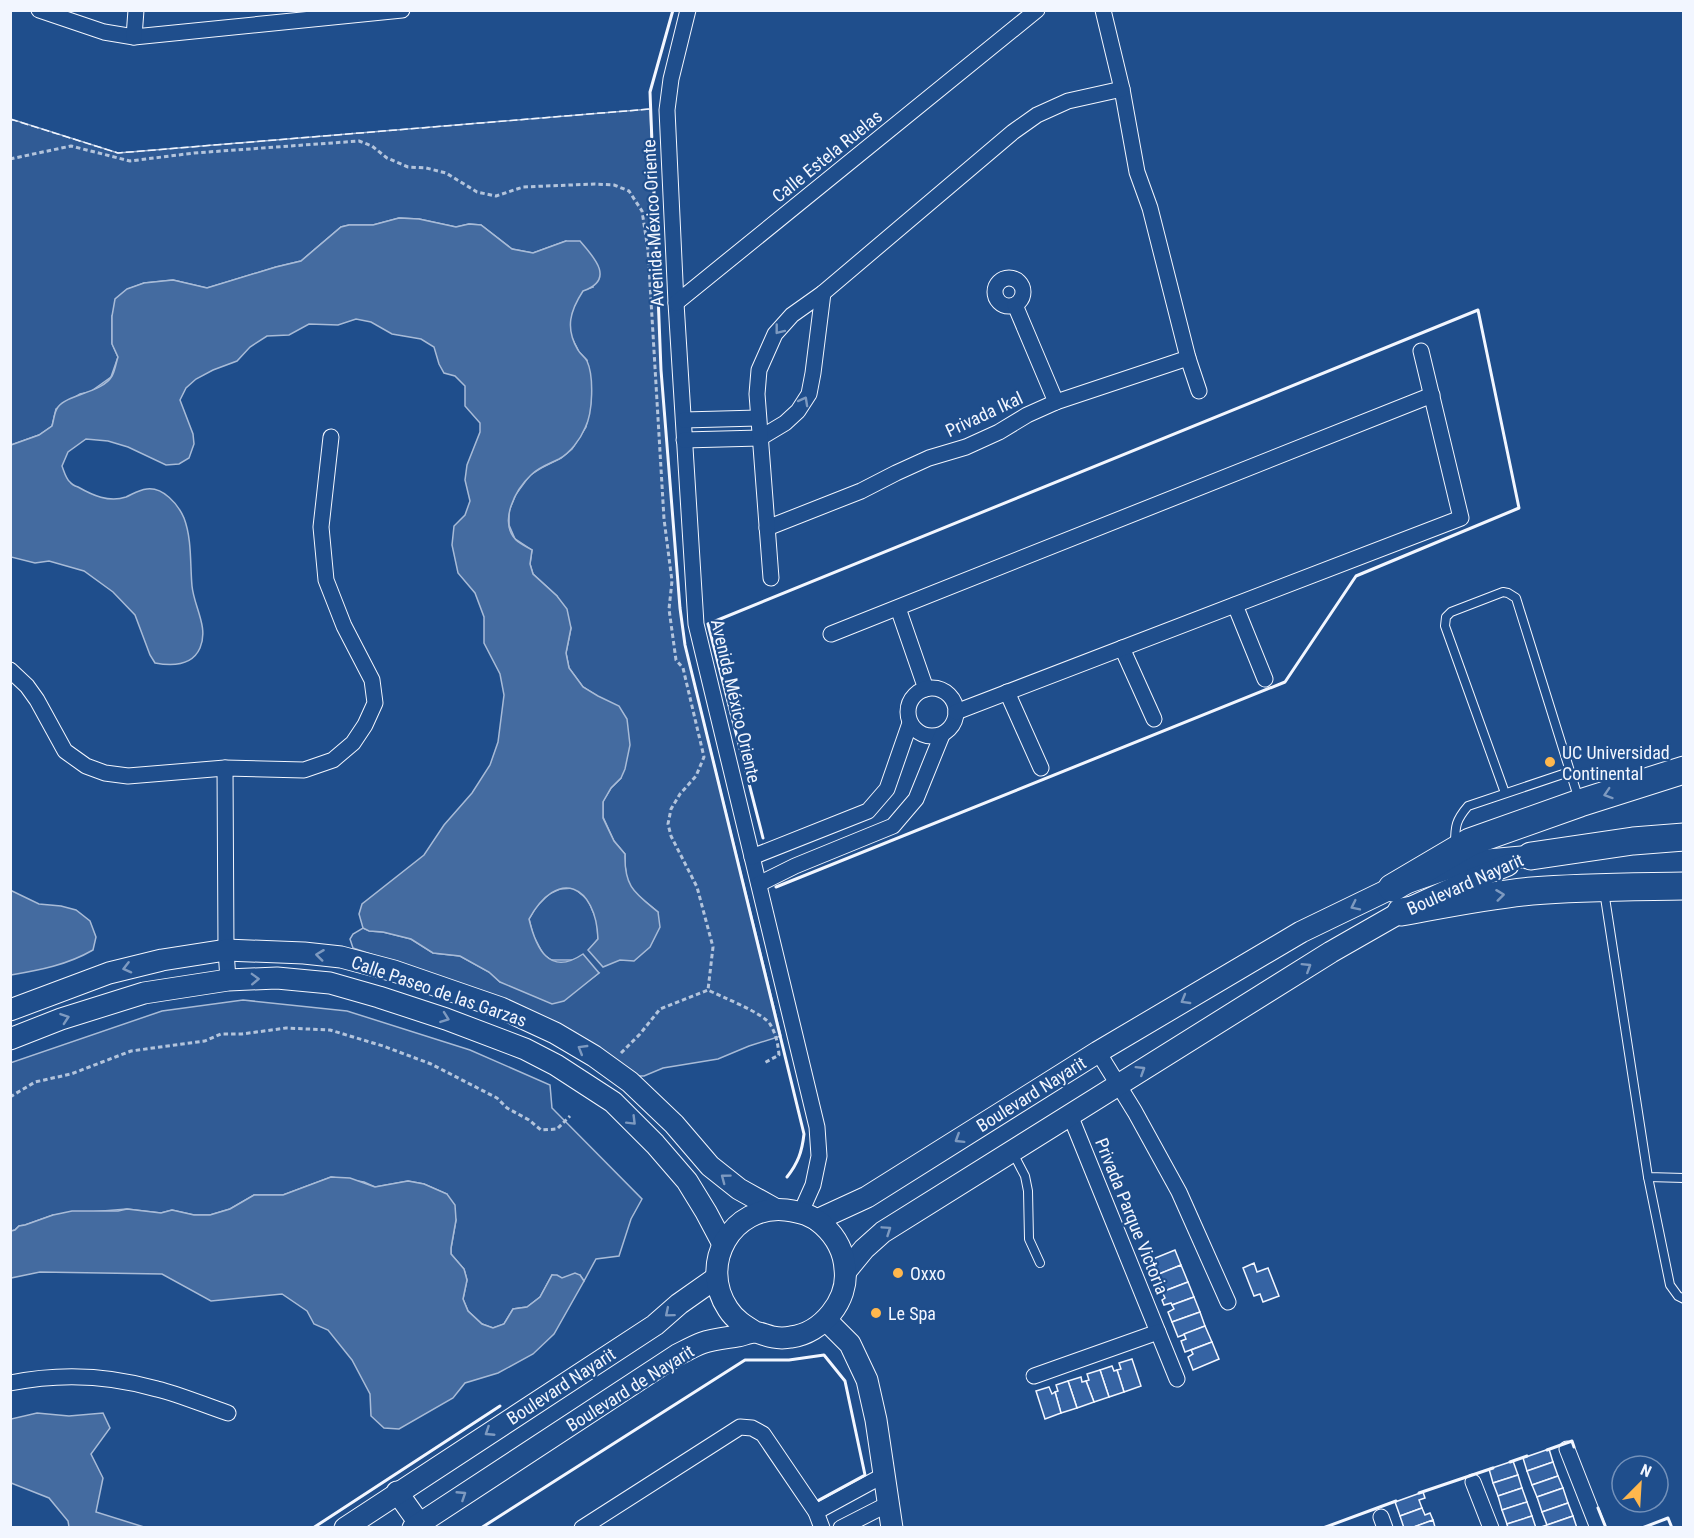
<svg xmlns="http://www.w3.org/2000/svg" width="1694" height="1538" font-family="'Roboto Condensed',sans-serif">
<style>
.built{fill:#305b95;stroke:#a8bbd7;stroke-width:1.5}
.water{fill:#446ba0;stroke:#a8bbd7;stroke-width:1.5}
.building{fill:#3563a3;stroke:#f2f6ff;stroke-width:1.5}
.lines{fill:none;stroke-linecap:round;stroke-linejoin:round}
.lane-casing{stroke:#f2f6ff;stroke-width:10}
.street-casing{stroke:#f2f6ff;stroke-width:17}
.secondary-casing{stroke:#f2f6ff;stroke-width:23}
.highway-casing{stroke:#f2f6ff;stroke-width:29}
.path{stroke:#b3c4dc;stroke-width:3;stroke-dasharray:4.5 3;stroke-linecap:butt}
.lane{stroke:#1f4e8c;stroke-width:8}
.street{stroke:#1f4e8c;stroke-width:15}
.secondary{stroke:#1f4e8c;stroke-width:21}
.highway{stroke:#1f4e8c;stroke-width:27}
.fence{stroke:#f2f6ff;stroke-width:1.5;stroke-dasharray:8 3;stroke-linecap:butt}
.wall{stroke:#f2f6ff;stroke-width:3}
.oneway{stroke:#7e9ac0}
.poi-dot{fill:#ffb74d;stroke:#1f4e8c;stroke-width:2}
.labels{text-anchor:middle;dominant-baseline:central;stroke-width:4.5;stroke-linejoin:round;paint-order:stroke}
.street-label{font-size:18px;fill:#f2f6ff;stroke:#1f4e8c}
.poi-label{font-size:18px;fill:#f2f6ff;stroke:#1f4e8c;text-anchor:start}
</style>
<rect width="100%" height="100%" fill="#1f4e8c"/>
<g class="built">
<polygon points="650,109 661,370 680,608 685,645 781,1036 749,1046 718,1059 663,1068 644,1076 633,1076 461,985 353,948 350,939 353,934 363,928 370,931 383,932 411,939 433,953 460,956 489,972 500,982 583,985 599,973 573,960 551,960 543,954 533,935 529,919 536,907 549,894 560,889 574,888 588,900 597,921 598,939 589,950 658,912 634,892 627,881 625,865 625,854 614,841 603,817 603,801 611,788 621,778 597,696 583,687 569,668 566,653 571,628 557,596 533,574 530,564 532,550 515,539 509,525 509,511 516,494 530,475 541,468 561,458 572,449 586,427 591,402 587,360 579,352 570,334 570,319 575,302 583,290 593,287 566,241 533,253 512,249 481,225 469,224 456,227 419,219 399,218 373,225 349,225 341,227 301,261 276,267 207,288 173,280 144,283 128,289 112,316 112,343 118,357 111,377 90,392 80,394 56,409 52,426 39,435 11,445 11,119 118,153"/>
<polygon points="243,1000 347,1011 470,1050 550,1085 552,1108 642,1199 631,1219 619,1256 596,1259 584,1281 580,1275 562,1278 552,1275 540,1297 527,1307 513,1309 504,1324 493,1328 482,1324 468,1311 463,1299 467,1280 464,1269 451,1254 451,1248 456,1220 447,1194 424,1184 408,1181 375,1187 364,1182 331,1177 283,1195 254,1195 230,1209 210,1215 194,1215 172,1210 161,1213 127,1209 53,1215 25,1225 19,1226 15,1230 11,1231 10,1063 162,1011"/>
</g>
<g class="water">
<path d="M 399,218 L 419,219 L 456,227 L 469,224 L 481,225 L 512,249 L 533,253 L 566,241 L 580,241 C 595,258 615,280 583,291 C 570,311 565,328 578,350 C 580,354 585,357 587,361 C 594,376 593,413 585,428 C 580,440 570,453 559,459 C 549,464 539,467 531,475 C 516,489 498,521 516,540 C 520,544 527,547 532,550 L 530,564 L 533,574 L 557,596 L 567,609 L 571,628 L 566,653 L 569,668 L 583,687 L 598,696 L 619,706 L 627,719 L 630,745 L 625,769 L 621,778 L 611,788 L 603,802 L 603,818 L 614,841 L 625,854 C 624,887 635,893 658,912 L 660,927 L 650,947 L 634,961 L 620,960 L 603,967 L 588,950 L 598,939 C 596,885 558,867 529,919 C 536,948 549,977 583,954 L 599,973 L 564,1001 L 552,1004 L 500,982 L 489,972 L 460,956 L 433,953 L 411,939 L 383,932 L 369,931 L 363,928 L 359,914 L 362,904 L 424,855 L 444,825 L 472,793 L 490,765 L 498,742 L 504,695 L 500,674 L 484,643 L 484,617 L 475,593 L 458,573 L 452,545 L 454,526 L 465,515 L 470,501 L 465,480 L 467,465 L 480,432 L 480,423 L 465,406 L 465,386 L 455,376 L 444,373 L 439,364 L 434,347 L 421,339 L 392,334 L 371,322 L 356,319 L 338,325 L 309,324 L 289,335 L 267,336 L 250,347 L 237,361 L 213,370 L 196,379 L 186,388 L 180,400 L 193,434 L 194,444 L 189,458 L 179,464 L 166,465 L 128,447 L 108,441 L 86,439 L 68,452 L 62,466 C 64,471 66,479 70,482 C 72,485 75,486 78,487 C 92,495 109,503 126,497 C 133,494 138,490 147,489 C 163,487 178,504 184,518 C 192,539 190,564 192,586 C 194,607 209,627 200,648 C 192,666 171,666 155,663 L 150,655 L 135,615 L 113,592 L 84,571 L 49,561 L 35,563 L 11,557 L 11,445 L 39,435 L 52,426 C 54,420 54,412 58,407 C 68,394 102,393 112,376 C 115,371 116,363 118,357 L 112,344 L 112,316 L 115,299 L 127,289 L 144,283 L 173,280 L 207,288 L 276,267 L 301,261 L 341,227 L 349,225 L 373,225 Z"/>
<path d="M 10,890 L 39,904 L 61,906 L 76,910 L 90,921 L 96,937 L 93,950 C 67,965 40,970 11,975 Z"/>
<polygon points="331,1177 350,1178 375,1187 408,1181 424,1184 447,1194 455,1205 456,1220 451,1248 451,1254 464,1269 467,1280 463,1299 468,1311 482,1324 493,1328 504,1324 513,1309 527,1307 540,1297 552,1275 557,1275 562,1278 575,1273 580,1275 584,1281 554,1334 533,1354 498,1373 465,1383 453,1398 399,1429 384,1428 371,1416 370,1394 352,1360 328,1330 314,1324 307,1311 282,1294 211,1301 162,1274 40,1272 11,1278 11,1231 15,1230 19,1226 25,1225 53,1215 72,1211 118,1211 127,1209 161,1213 172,1210 194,1215 210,1215 230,1209 254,1195 283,1195"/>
<polygon points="37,1413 69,1416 103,1413 110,1428 91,1454 103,1478 96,1512 144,1527 69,1527 68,1521 49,1498 11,1483 11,1419"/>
</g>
<g class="building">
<polygon points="1175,1250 1181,1265 1159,1274 1158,1270 1152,1272 1148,1261"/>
<polygon points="1254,1263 1257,1272 1268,1268 1279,1296 1263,1302 1260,1294 1254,1296 1243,1268"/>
<polygon points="1181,1265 1188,1282 1162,1292 1157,1279 1161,1278 1159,1274"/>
<polygon points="1188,1282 1194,1297 1172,1305 1171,1303 1164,1305 1162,1300 1165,1298 1162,1292"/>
<polygon points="1194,1297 1200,1312 1172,1322 1168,1312 1174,1309 1172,1305"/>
<polygon points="1200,1312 1205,1326 1178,1337 1172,1322"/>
<polygon points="1205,1326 1212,1342 1185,1352 1181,1341 1186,1339 1184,1334"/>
<polygon points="1212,1342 1219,1359 1193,1370 1188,1357 1193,1354 1191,1350"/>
<polygon points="1132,1359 1141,1386 1124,1392 1117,1370 1121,1369 1119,1363"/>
<polygon points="1112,1366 1114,1371 1117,1370 1124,1392 1109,1397 1100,1370"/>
<polygon points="1100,1370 1109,1397 1094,1402 1086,1381 1089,1380 1087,1374"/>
<polygon points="1081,1377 1082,1382 1086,1381 1094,1402 1077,1408 1068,1381"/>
<polygon points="1068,1381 1077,1408 1061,1413 1055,1392 1058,1391 1056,1385"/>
<polygon points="1049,1387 1052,1394 1055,1392 1061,1413 1045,1419 1036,1391"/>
<polygon points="1549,1449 1553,1462 1527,1471 1523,1458"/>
<polygon points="1513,1461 1518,1475 1493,1483 1489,1469"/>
<polygon points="1553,1462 1558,1476 1532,1485 1527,1471"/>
<polygon points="1518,1475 1522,1488 1498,1496 1493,1483"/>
<polygon points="1558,1476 1563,1488 1537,1497 1532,1485"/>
<polygon points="1522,1488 1527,1502 1502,1510 1498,1496"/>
<polygon points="1563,1488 1568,1503 1542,1512 1537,1497"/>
<polygon points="1423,1492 1425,1498 1419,1500 1422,1508 1400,1516 1395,1502"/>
<polygon points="1527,1502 1532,1516 1507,1524 1502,1510"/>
<polygon points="1568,1503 1573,1516 1547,1525 1542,1512"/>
<polygon points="1422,1508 1425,1515 1430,1513 1433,1520 1411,1528 1404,1528 1400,1516"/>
<polygon points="1532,1516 1536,1528 1508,1528 1507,1524"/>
<polygon points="1573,1516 1577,1528 1541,1527 1547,1525"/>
<polygon points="1433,1520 1435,1527 1411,1528"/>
</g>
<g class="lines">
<defs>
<g id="lane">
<polyline points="1505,793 1445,626 1446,617 1451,612 1503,592 1508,593 1516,598 1579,800"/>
<path d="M 1455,844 C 1455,826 1456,820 1468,806 L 1569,772"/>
<polyline points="1604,891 1648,1177 1684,1178"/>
<polyline points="1013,1153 1025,1176 1028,1191 1029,1239 1040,1263"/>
<polyline points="1648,1177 1670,1285 1678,1296 1684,1299"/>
</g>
<g id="street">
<polyline points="39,10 104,32 134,37 402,10"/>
<polyline points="688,10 671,79 667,110 676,303 696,624 817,1127 819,1156 813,1185 801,1212"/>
<polyline points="1103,10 1122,89 1137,172 1150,208 1188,358 1199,391"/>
<polyline points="134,37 136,10"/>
<circle cx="1009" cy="292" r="14"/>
<polyline points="676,303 1037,10"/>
<polyline points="1015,305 1056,402"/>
<polyline points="684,420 758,418"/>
<polyline points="684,440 760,438 785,423 798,411 809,394 813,373 823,293"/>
<polyline points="767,528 861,491 896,473 929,458 966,447 999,432 1027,415 1056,402 1188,358"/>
<polyline points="771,578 757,394 759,370 775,334 792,315 823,293 1013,132 1037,115 1068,101 1122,89"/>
<polyline points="1235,605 1265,679"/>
<polyline points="898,608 926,689"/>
<polyline points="831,634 1432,395"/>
<polyline points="1122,648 1154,719"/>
<polyline points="10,670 27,686 37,700 65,751 86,766 105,773 128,776 225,768 304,770 333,760 353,743 365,725 375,703 372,680 344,626 326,580 321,527 331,437"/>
<circle cx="932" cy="712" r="24"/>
<polyline points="1007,692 1041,768"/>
<polyline points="956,712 1461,518 1421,351"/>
<polyline points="225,768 226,950 228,980"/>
<polyline points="752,857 868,811 887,789 910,723"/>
<polyline points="759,884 795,866 893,826 916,799 942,735"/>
<polyline points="1098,1052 1135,1112 1179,1192 1228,1302"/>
<polyline points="1070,1115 1177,1379"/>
<polyline points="1034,1376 1158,1332"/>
<path d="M 10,1383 C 59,1373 109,1375 157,1389 C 181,1395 204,1405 228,1413"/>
<polyline points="1567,1449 1598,1528"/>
<polyline points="1473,1482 1491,1528"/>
<polyline points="816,1512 884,1475"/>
<polyline points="1381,1517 1385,1528"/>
<polyline points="582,1528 740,1427 752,1428 763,1434 816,1512 822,1528"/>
<polyline points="841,1528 888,1504"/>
</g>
<g id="secondary">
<polyline points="10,1010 109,973 162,960 226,950 304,953 341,957 394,971 501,1008 555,1033 594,1056 630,1082 674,1124 710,1166 739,1189 775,1209"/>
<polyline points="10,1039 61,1019 144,993 228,980 277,978 330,983 379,997 446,1019 525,1049 556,1065 613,1102 655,1144 687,1181 706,1212 723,1244"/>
<polyline points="817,1220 867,1197 1098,1052 1301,932 1392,888 1466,862 1531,856"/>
<polyline points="846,1271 864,1249 883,1232 1331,952 1401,912 1471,880 1508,865"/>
<polyline points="826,1320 850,1344 867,1380 876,1420 892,1528"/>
<polyline points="397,1492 419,1523"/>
<polyline points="345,1528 655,1325 679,1304 716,1278"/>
<path d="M 413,1528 L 677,1355 C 685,1351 694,1346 702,1343 C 713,1339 726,1338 738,1336 C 743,1335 750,1332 755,1332 C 761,1333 767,1336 773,1337 C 778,1338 786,1338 791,1337 C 822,1333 849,1300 845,1269 C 844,1251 836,1237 823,1225 C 812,1215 801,1212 786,1210 C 732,1204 698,1264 728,1309 C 735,1320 745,1326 755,1332"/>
</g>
<g id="highway">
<polyline points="1531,856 1633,841 1684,837"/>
<polyline points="1392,888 1470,842 1580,803 1684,770"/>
<path d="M 1401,912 C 1445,904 1488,895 1532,891 C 1582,887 1633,887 1684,886"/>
</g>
</defs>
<use href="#lane" class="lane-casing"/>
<use href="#street" class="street-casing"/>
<use href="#secondary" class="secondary-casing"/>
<use href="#highway" class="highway-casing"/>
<g class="path">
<polyline points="10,159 71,146 130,161 194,153 359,141 372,146 387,158 408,167 426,168 446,173 477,192 496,196 523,187 595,184 614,185 629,191 642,211 648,250 664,519 672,581 669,609 676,660 683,668 704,757 696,776 680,794 671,809 668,824 671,836 697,887 713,947 708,990"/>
<path d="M 621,1053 L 640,1034 L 660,1009 L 708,990 C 722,997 763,1013 770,1024 C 776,1034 778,1044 779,1055 L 764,1063"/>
<polyline points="10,1097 35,1082 71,1074 131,1051 205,1041 221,1034 242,1034 286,1028 330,1030 383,1046 431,1064 497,1098 507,1108 529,1120 541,1130 557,1129 570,1116"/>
</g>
<use href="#lane" class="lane"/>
<use href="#street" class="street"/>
<use href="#secondary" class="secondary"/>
<use href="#highway" class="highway"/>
<polyline class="fence" points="10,119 118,153 650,109"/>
<g class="wall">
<path d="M 673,10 L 650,92 L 661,370 L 680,608 L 685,645 L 804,1134 C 802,1152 798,1163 787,1177"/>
<polyline points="763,838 708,624 1478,310 1519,508 1356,576 1285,682 776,887"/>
<polyline points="1547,1450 1572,1441 1574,1447"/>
<polyline points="1510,1462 1527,1456"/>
<polyline points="1419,1493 1493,1468"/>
<polyline points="1598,1508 1606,1528"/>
<polyline points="313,1528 500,1406"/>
<polyline points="481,1528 745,1360 789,1360 824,1355 845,1381 865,1475 819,1500"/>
<polyline points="872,1528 875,1528"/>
<polyline points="1323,1528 1396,1501"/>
<polyline points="1642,1528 1668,1518 1672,1528"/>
</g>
</g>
<defs><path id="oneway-chevron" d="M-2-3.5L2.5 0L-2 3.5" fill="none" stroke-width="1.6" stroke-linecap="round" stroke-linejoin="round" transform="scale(1.5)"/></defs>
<g class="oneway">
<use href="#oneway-chevron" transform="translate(779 330) rotate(128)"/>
<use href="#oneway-chevron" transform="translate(804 401) rotate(-61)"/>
<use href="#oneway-chevron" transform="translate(1608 794) rotate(162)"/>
<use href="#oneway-chevron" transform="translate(1500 895) rotate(-7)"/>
<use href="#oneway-chevron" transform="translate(1355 906) rotate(154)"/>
<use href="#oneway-chevron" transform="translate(320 955) rotate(-173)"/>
<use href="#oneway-chevron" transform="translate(1307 967) rotate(-32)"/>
<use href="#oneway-chevron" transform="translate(127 968) rotate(166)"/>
<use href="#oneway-chevron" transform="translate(255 979) rotate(-2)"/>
<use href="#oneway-chevron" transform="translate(1185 1000) rotate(150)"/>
<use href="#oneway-chevron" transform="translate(65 1018) rotate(-19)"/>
<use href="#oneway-chevron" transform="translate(445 1018) rotate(20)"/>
<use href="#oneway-chevron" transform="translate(582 1049) rotate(-149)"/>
<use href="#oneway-chevron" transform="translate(1141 1070) rotate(-32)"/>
<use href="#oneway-chevron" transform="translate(632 1121) rotate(45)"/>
<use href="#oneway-chevron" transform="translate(959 1139) rotate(148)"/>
<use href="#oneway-chevron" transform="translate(725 1178) rotate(-143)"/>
<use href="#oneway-chevron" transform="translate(887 1230) rotate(-34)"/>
<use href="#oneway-chevron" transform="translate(669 1313) rotate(140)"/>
<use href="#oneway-chevron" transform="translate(489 1432) rotate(147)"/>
<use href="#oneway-chevron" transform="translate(462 1495) rotate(-33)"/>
</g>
<g class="poi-dot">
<circle cx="1550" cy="762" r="6"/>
<circle cx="898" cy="1273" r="6"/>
<circle cx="876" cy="1313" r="6"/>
</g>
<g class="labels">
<g class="street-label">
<text transform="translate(827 156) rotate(-39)">Calle Estela Ruelas</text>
<text transform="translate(653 223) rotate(-93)">Avenida México Oriente</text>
<text transform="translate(984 414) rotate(-25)">Privada Ikal</text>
<text transform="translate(736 701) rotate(77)">Avenida México Oriente</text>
<text transform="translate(1465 884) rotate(-24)">Boulevard Nayarit</text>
<text transform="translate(439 991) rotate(19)">Calle Paseo de las Garzas</text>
<text transform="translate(1031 1094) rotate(-32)">Boulevard Nayarit</text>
<text transform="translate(1132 1216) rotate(68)">Privada Parque Victoria</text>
<text transform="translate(561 1386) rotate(-33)">Boulevard Nayarit</text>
<text transform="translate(630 1388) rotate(-32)">Boulevard de Nayarit</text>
</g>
<g class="poi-label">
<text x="1562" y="752">UC Universidad<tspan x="1562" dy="21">Continental</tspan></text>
<text x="910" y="1273">Oxxo</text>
<text x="888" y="1313">Le Spa</text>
</g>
</g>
<rect width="1694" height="1538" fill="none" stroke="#f2f6ff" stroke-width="24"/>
<g transform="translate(1640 1484) rotate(24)"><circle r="28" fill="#1f4e8c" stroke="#7391ba" stroke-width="1.5"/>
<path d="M0-4.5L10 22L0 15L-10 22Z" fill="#ffb74d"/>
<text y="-9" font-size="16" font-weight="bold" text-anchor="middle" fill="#f2f6ff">N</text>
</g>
</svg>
